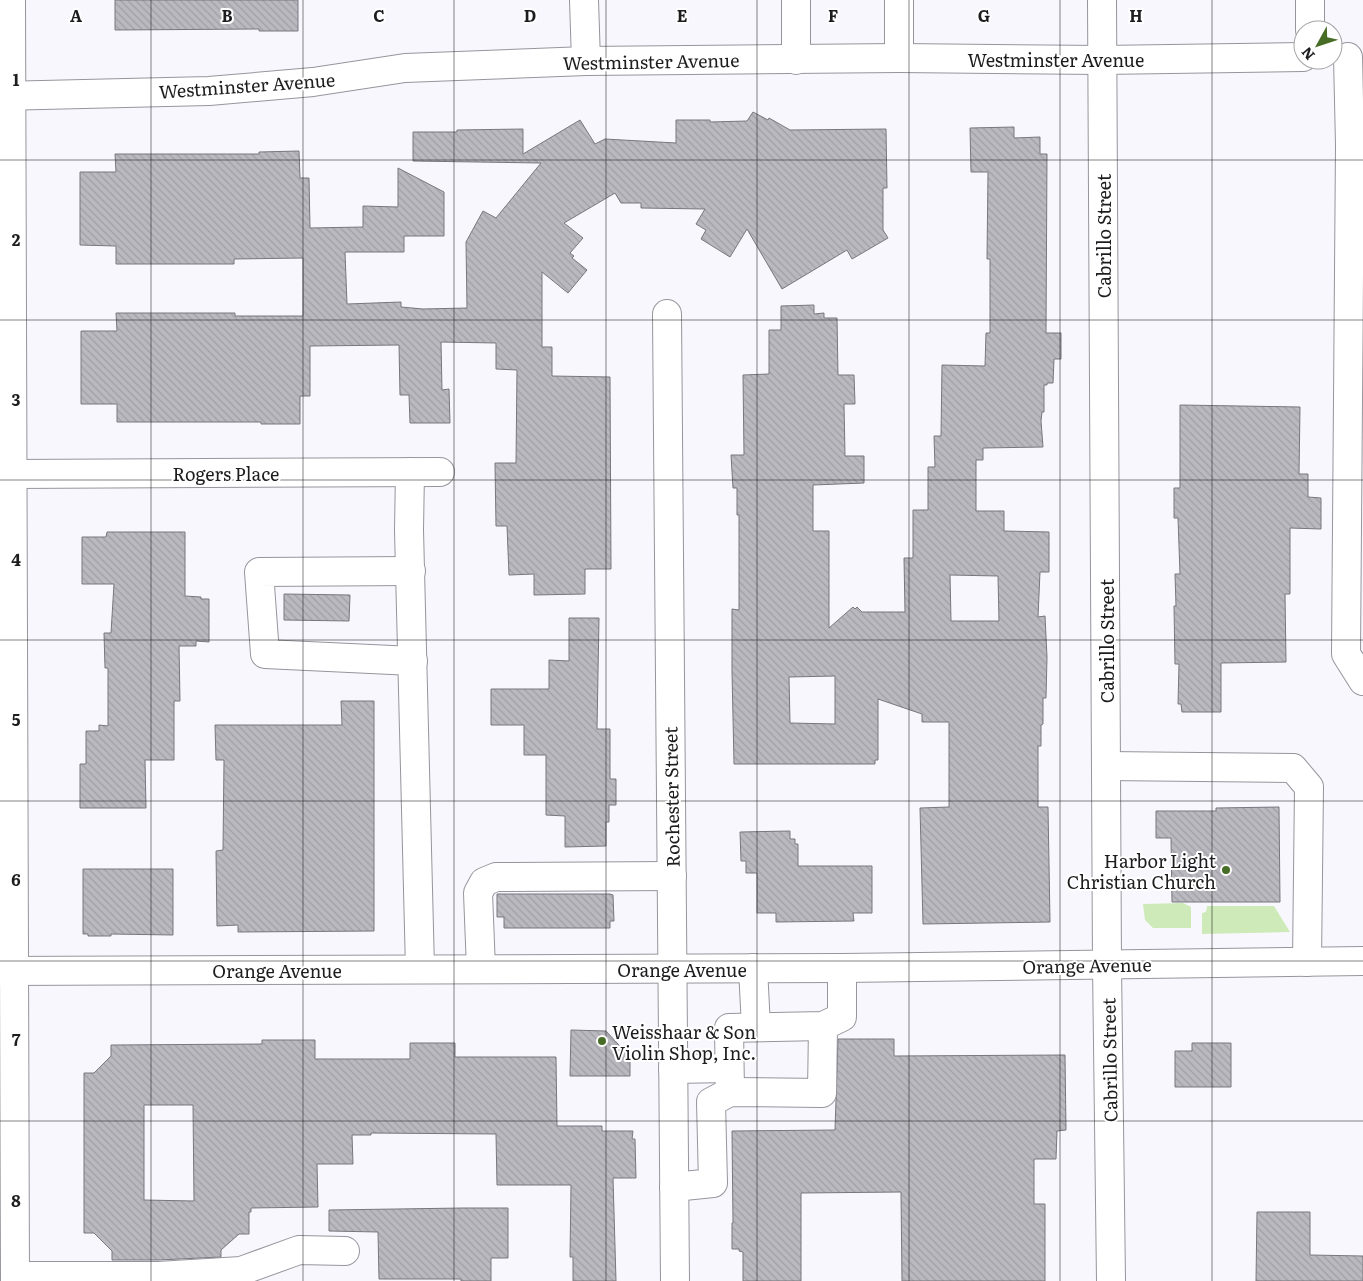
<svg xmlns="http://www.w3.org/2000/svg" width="1363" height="1281" font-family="Literata,serif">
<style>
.green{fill:#cdeab8}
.building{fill:url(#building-back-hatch);stroke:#78777e;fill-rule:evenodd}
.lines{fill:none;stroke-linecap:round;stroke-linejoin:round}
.minor-casing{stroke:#96959c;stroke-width:30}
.minor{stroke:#fff;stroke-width:28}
.grid{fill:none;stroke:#1d1d1f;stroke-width:1;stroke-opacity:0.55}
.poi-dot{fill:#476c25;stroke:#fff;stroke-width:2}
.labels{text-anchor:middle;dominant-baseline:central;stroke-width:4;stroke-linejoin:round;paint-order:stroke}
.street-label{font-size:18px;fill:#1d1d1f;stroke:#fff}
.poi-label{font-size:18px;fill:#1d1d1f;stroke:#fff;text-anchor:end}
.grid-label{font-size:16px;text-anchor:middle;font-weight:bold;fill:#1d1d1f;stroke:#fff;stroke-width:4;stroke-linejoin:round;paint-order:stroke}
</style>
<defs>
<pattern id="building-back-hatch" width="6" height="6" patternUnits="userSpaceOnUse" patternTransform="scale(1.25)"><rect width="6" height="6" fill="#bab9c0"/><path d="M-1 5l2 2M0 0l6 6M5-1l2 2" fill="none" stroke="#9f9fa5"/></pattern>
</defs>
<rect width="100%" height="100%" fill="#f8f7fe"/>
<g class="green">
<polygon points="1183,903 1191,907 1191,928 1153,928 1145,920 1143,904"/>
<polygon points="1207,906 1274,906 1290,932 1202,934 1202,913 1206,912"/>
</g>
<g class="building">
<polygon points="115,0 298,0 298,31 259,31 259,29 115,30"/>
<polygon points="753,112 768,120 769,118 790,130 886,129 887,188 883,188 883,230 888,238 852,259 847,250 782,289 747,229 730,257 701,239 706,230 696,224 705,209 641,208 641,203 621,203 615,193 564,223 583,238 570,253 574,256 572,258 587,270 568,293 542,272 542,347 552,347 552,376 610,377 611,569 585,569 585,594 534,595 534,574 509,575 507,526 496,526 495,463 516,463 517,370 496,369 496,343 441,342 442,390 449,389 450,423 410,423 409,395 400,395 399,345 310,346 310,396 300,396 300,424 261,424 261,422 117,422 117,404 81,404 81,331 117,331 116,313 235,313 235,316 303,316 303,258 234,259 234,264 116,264 116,246 80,245 80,172 116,172 115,154 259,154 259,152 299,151 300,178 309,178 310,228 363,227 363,206 398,207 398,168 444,192 444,236 404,236 404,252 345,252 347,304 401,302 401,307 423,309 467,308 466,242 483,211 496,218 541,163 413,161 413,132 457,132 457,130 523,129 523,154 580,120 595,144 605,139 676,143 676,120 710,120 710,122 747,121"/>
<path d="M 1014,127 L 1014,138 L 1040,137 L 1040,154 L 1047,154 L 1046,333 L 1061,333 L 1061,359 L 1054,359 L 1053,383 L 1047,383 L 1047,385 L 1044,385 L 1044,412 L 1042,412 L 1041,421 L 1043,447 L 983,448 L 983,460 L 976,460 L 976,511 L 1004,511 L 1004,531 L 1049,532 L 1049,572 L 1040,572 L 1038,617 L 1045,616 L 1047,657 L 1046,698 L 1043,698 L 1043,724 L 1041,725 L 1041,746 L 1038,746 L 1038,807 L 1048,807 L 1050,922 L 923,924 L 920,808 L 949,807 L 949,722 L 922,722 L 922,714 L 878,699 L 878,760 L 875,760 L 875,764 L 734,764 L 732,671 L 732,609 L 739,610 L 739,515 L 737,515 L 737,488 L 733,488 L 731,455 L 744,455 L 743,375 L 769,374 L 769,330 L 781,330 L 781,306 L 814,305 L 814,314 L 824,313 L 824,318 L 837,318 L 838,375 L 854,375 L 855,404 L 844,404 L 845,456 L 864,456 L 864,483 L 813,485 L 813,531 L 829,531 L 829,628 L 853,607 L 855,609 L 857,607 L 862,612 L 905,612 L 904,558 L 913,558 L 913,510 L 928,510 L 928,467 L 935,467 L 934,436 L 941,436 L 942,365 L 985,366 L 986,333 L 990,333 L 990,259 L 987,259 L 988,172 L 971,172 L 970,128 ZM 950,575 L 998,576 L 999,621 L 951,621 ZM 835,676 L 835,724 L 790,723 L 789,677 Z"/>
<polygon points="1180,405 1300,407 1299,474 1308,474 1308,497 1321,498 1321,529 1290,528 1290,594 1285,594 1286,662 1221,663 1221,712 1182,712 1181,704 1178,704 1179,664 1175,664 1174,606 1176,606 1175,574 1180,574 1178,518 1174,518 1174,488 1180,488"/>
<polygon points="107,532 185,532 185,596 201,597 201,599 209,599 209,642 196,641 196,646 179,646 180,701 174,701 174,760 145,760 146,808 80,808 80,764 86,764 86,731 99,731 99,725 108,726 108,668 105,668 104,633 111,633 114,584 82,584 82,537 106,537"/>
<polygon points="284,594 350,595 349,621 284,620"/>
<polygon points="569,618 599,618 597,729 610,729 610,779 616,779 616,805 609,805 609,822 606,822 606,846 565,847 565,816 546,815 546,755 524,755 524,725 491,725 491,689 549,689 549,660 569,661"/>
<polygon points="341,701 374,701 374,931 238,932 238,925 217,926 216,851 223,850 224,760 216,760 215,725 342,725"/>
<polygon points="1279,807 1280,902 1172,902 1171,838 1156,838 1156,811 1216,811 1216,808"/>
<polygon points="790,831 790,839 795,839 795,844 798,844 798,866 872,866 872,913 853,913 854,921 776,922 776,913 757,913 757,873 746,873 746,861 741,861 740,832"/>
<polygon points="83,869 173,869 173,935 111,934 111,936 88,936 88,934 83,934"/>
<polygon points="497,894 610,894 613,895 614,921 610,921 610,928 504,928 504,917 497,917"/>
<polygon points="571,1030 606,1031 630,1057 630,1076 570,1076"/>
<polygon points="838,1039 894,1039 894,1056 1065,1055 1066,1130 1057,1131 1056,1159 1034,1159 1034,1204 1045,1204 1045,1281 902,1281 901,1192 801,1193 801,1281 743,1281 743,1252 739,1251 739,1249 732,1249 732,1223 733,1223 732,1131 835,1130"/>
<path d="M 262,1040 L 315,1040 L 315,1059 L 410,1059 L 410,1043 L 455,1043 L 455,1057 L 556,1057 L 557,1126 L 602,1126 L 602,1131 L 633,1131 L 632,1139 L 635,1139 L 636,1178 L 613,1178 L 616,1281 L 573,1281 L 573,1257 L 570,1257 L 571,1185 L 497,1185 L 496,1134 L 371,1133 L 371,1135 L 352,1135 L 353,1164 L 317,1164 L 318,1207 L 251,1208 L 251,1212 L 249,1212 L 249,1234 L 239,1234 L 221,1250 L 221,1257 L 158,1260 L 112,1260 L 112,1251 L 94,1233 L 84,1233 L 84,1073 L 94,1073 L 111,1056 L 111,1045 L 262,1044 ZM 144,1105 L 193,1105 L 194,1201 L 144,1200 Z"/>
<polygon points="1192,1043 1231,1043 1231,1087 1175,1087 1175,1051 1192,1051"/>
<polygon points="463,1208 508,1208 508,1258 491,1258 491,1281 461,1281 461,1279 379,1279 378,1232 329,1231 329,1210"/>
<polygon points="1257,1212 1310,1212 1310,1255 1363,1256 1363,1281 1256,1281"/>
</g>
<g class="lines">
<defs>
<g id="minor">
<polyline points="11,0 15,1281"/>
<polyline points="584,0 586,61"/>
<polyline points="796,0 796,60"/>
<polyline points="1102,0 1107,965 1111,1281"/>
<polyline points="1310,30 1310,0"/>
<polyline points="1348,57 1350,145 1346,654 1363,681"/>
<polyline points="899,58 899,0"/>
<polyline points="0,96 209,91 313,82 405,68 586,61 899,58 1102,60 1303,57"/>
<polyline points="667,314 675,1281"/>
<polyline points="410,472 409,530 420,969"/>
<polyline points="12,474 440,472"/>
<polyline points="411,571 259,572 265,654 413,661"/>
<polyline points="1106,766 1293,768 1309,787 1307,962"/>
<polyline points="753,968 756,1027"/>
<polyline points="481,969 478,893 484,882 496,877 672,876"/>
<polyline points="0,971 842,968 1363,961"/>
<polyline points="673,1069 729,1068"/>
<polyline points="730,1092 729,1028 823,1026 842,1017 842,968"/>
<polyline points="674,1187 713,1183 711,1102 730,1092 822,1093 823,1026"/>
<polyline points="15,1276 158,1276 241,1271 299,1250 345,1251"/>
</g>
</defs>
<use href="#minor" class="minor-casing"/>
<use href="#minor" class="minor"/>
</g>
<path class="grid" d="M 151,0 L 151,1281M 303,0 L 303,1281M 454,0 L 454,1281M 606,0 L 606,1281M 757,0 L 757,1281M 909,0 L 909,1281M 1060,0 L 1060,1281M 1212,0 L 1212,1281M 0,160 L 1363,160M 0,320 L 1363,320M 0,480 L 1363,480M 0,640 L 1363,640M 0,801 L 1363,801M 0,961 L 1363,961M 0,1121 L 1363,1121"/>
<g class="poi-dot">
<circle cx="1226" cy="870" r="5"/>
<circle cx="602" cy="1041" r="5"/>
</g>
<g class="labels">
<g class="street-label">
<text x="1056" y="59">Westminster Avenue</text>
<text transform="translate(651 61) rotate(-1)">Westminster Avenue</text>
<text transform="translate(247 85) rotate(-4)">Westminster Avenue</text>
<text transform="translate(1103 236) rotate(-90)">Cabrillo Street</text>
<text x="226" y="473">Rogers Place</text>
<text transform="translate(1106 641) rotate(-90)">Cabrillo Street</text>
<text transform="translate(671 797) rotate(-91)">Rochester Street</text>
<text transform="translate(1087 965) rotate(-1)">Orange Avenue</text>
<text x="682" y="969">Orange Avenue</text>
<text x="277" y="970">Orange Avenue</text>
<text transform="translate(1109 1060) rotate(-91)">Cabrillo Street</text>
</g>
<g class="poi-label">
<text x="1216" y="860">Harbor Light<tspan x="1216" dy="21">Christian Church</tspan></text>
<text x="612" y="1031" text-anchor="start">Weisshaar &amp; Son<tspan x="612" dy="21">Violin Shop, Inc.</tspan></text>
</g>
</g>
<g class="grid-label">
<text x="76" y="22">A</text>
<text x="227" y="22">B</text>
<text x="379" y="22">C</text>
<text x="530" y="22">D</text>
<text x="682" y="22">E</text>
<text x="833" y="22">F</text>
<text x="984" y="22">G</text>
<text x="1136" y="22">H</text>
<text x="16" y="86">1</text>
<text x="16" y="246">2</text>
<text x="16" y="406">3</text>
<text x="16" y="566">4</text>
<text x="16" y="726">5</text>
<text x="16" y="886">6</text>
<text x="16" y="1046">7</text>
<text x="16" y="1207">8</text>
</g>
<g transform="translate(1318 45) rotate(230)"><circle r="24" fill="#ffffff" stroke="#a5a5a5"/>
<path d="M0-4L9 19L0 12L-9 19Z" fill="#476c25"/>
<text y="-8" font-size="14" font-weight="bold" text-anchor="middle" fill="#1d1d1f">N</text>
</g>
</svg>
